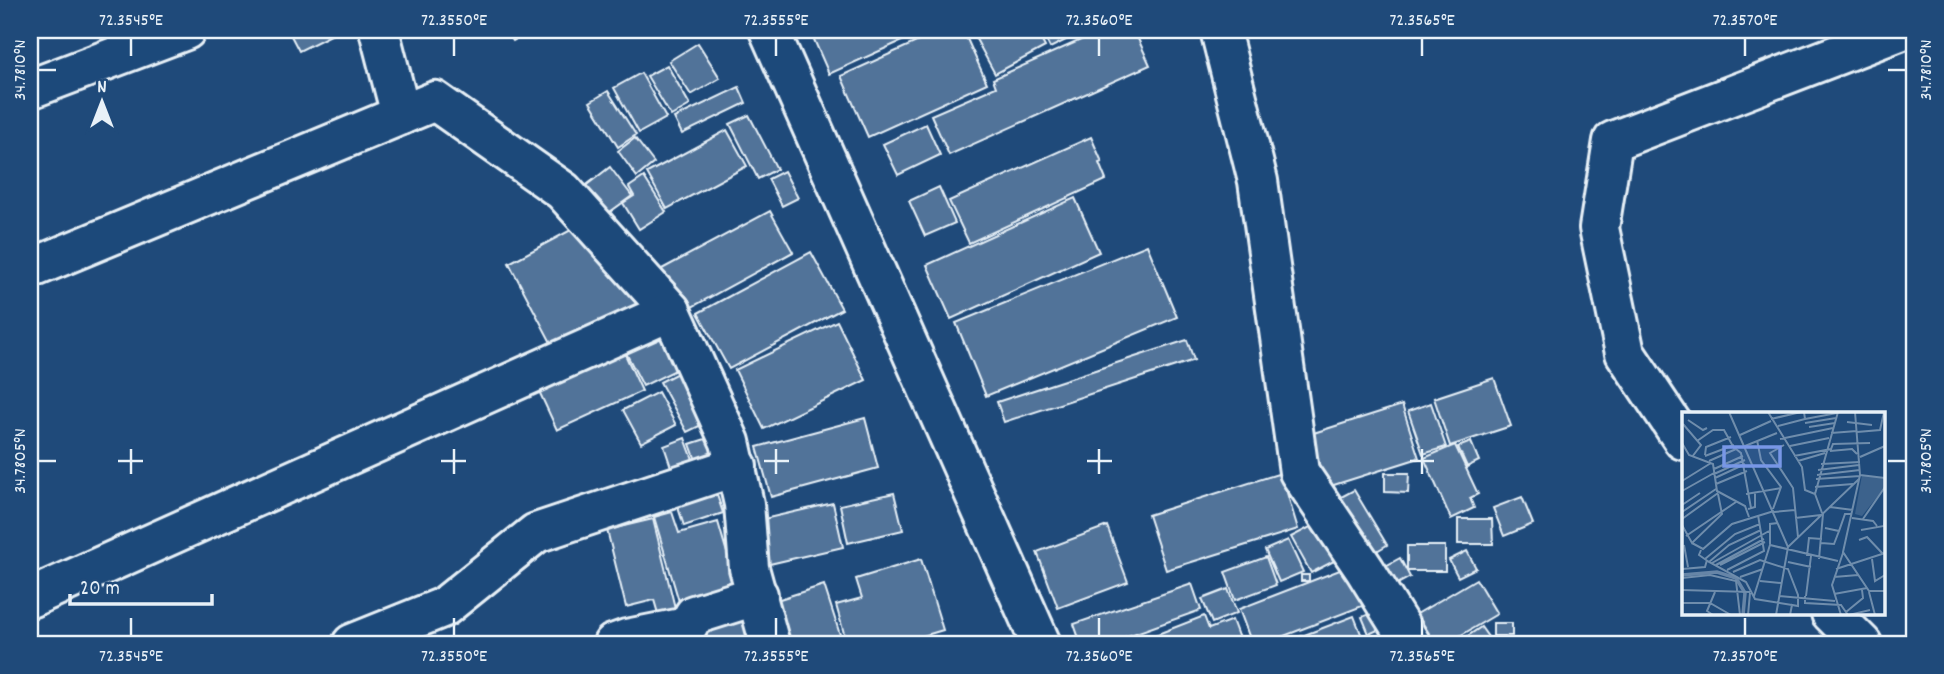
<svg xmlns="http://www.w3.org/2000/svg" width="1944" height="674" font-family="Dekko,sans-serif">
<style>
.building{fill:#517399;stroke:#e8f1f8;stroke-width:2}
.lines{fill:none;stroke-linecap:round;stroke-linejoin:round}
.minor-casing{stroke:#e8f1f8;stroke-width:44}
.major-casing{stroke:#e8f1f8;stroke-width:44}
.minor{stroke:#1f4a7a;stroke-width:38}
.major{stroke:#1f4a7a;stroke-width:38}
.ticks{fill:none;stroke:#e8f1f8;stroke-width:2.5}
.inset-river{fill:none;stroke:#6685a7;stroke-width:3.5}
.inset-road{fill:none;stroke:#6f8dac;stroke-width:2}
.view{fill:#7897e6;fill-opacity:0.15;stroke:#7897e6;stroke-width:3.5}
.inset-edge{fill:none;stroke:#e8f1f8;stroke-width:3.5}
.neatline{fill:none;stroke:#e8f1f8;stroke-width:2.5}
.ticks-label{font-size:18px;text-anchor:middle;fill:#e8f1f8}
</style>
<rect width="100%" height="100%" fill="#1f4a7a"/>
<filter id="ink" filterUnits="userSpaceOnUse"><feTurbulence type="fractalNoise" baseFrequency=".0143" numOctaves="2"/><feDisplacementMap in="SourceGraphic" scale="14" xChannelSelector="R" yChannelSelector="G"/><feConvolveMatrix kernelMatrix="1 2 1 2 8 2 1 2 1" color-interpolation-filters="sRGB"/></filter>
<g filter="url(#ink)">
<g class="building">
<polygon points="288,30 336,30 337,32 299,51"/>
<polygon points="506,30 533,30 513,41"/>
<polygon points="823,30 926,30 829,74 812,35"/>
<polygon points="943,30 963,30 987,83 868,137 841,76"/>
<polygon points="971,30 1036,30 1045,47 995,74"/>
<polygon points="1041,30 1086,30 1050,48"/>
<polygon points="1129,30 1134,30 1150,65 949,155 931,115 996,87 993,79 1101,31 1105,40"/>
<polygon points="698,43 720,78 691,95 669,61"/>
<polygon points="667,65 690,105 671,116 647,76"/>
<polygon points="641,73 666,118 639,133 614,88"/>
<polygon points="739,87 746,103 682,134 674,118"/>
<polygon points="608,91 636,135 618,147 590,102"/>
<polygon points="749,115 777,169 758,179 730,124"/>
<polygon points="926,124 940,155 898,175 883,144"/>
<polygon points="727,130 747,166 667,209 647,173"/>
<polygon points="1091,137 1102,162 1099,163 1106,180 969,243 949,201"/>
<polygon points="635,138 654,163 637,177 618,151"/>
<polygon points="610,167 632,196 600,219 579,191"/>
<polygon points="784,171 798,198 782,206 768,179"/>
<polygon points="644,177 666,212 639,229 623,203 634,196 629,187"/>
<polygon points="939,187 955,223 925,236 909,201"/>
<polygon points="1075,198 1099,252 951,319 927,265"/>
<polygon points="770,211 793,252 683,312 660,270"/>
<polygon points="584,223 649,306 557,354 509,263"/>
<polygon points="1147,245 1177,317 986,396 956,323"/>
<polygon points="811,252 842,309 729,369 698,313"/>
<polygon points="837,321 866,380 764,429 735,370"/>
<polygon points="671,330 688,364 643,386 626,353"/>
<polygon points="1187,340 1194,360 1004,422 997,402"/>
<polygon points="623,350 642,391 557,430 538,389"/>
<polygon points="691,366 716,418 687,432 660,382"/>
<polygon points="1494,378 1511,426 1450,446 1434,398"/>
<polygon points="658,392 676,425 641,443 623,410"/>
<polygon points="1431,403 1446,447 1423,454 1408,411"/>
<polygon points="1402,405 1419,458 1318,490 1301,437"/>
<polygon points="865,418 878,468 771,497 757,447"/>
<polygon points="721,434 731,461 700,471 690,444"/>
<polygon points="685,438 694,462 672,470 664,446"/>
<polygon points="1471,442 1479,461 1467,467 1458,447"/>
<polygon points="1455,445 1478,494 1470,498 1474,508 1451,519 1424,458"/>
<polygon points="1281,473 1298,529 1166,570 1148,515"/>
<polygon points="1385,473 1409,473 1408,493 1385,492"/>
<polygon points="713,483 723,513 684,526 674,495"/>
<polygon points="1354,490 1387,545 1363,559 1330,503"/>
<polygon points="894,493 903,530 848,543 840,505"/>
<polygon points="1522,497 1533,524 1504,536 1493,508"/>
<polygon points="833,503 843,547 761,566 751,522"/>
<polygon points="672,512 679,533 718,522 740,598 683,615 654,517"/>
<polygon points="653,519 678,620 661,624 654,600 626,607 607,530"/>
<polygon points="1458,519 1492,519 1493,544 1458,544"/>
<polygon points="1316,524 1336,560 1311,573 1291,537"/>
<polygon points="1107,526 1128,582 1058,608 1037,552"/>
<polygon points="1288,540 1303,572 1279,582 1265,550"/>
<rect x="1407" y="546" width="38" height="25"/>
<polygon points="1467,551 1476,568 1458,577 1449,560"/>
<polygon points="1266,557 1276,585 1235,600 1225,572"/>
<polygon points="1400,558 1410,577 1383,592 1373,573"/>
<polygon points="921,559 943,630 896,644 847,644 836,605 862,598 856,579"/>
<polygon points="1350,566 1365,605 1263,644 1252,644 1239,609"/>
<rect x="1301" y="575" width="8" height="6"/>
<polygon points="1476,579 1497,614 1446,644 1420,644 1405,621"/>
<polygon points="1192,584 1201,610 1105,644 1081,644 1074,624"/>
<polygon points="824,585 843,644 780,644 767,603"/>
<polygon points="1228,589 1237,613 1212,623 1202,599"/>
<polygon points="744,606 755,644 691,644 705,641 699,619"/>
<polygon points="1382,609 1389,625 1369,634 1362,617"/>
<polygon points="1204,616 1209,629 1232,620 1241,644 1132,644"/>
<polygon points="1354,616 1365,644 1281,644"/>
<rect x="1493" y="623" width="19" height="13"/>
<polygon points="1481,627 1493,644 1456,644"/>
</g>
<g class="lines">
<defs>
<g id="minor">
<polyline points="379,30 401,115"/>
<polyline points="1220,30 1258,181 1299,472 1365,570 1411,644"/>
<polyline points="30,89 186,30"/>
<polyline points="30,269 435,101 563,191 671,311 730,442 744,504 749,568 770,644"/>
<polyline points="1683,440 1625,353 1599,228 1613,141 1902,30"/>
<polyline points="30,598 671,311"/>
<polyline points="1831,613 1862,644"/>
<polyline points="352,644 444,607 536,533 737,466"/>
<polyline points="613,644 627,639 687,627 694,615 758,595"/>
</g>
<polyline id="major" points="769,30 1041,644"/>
</defs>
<use href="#minor" class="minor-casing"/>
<use href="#major" class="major-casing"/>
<use href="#minor" class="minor"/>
<use href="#major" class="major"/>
</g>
</g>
<path class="ticks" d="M 131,38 L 131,56M 454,38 L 454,56M 776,38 L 776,56M 1099,38 L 1099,56M 1422,38 L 1422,56M 1745,38 L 1745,56M 38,70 L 56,70M 1888,70 L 1906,70M 131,449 L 131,474M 454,449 L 454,474M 776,449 L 776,474M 1099,449 L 1099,474M 1422,449 L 1422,474M 38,461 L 56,461M 118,461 L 143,461M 441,461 L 466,461M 764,461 L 789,461M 1087,461 L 1112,461M 1410,461 L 1434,461M 1888,461 L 1906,461M 131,618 L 131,636M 454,618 L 454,636M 776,618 L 776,636M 1099,618 L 1099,636M 1422,618 L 1422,636M 1745,618 L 1745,636"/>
<g transform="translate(1682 412)">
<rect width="203" height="203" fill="#1f4a7a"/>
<path d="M 180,63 L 203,66 L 203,75 L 180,104 L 173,102 Z" fill="#3c628c"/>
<path class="inset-river" d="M 0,163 L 35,160 L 54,166 L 63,181 L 61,203"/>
<path class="inset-road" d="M 47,0 L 106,135M 86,0 L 120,55 L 123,78 L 133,82 L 140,101M 173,0 L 178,63 L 161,140 L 187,179 L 203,179M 89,7 L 119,0M 123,7 L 155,1M 6,8 L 21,18 L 25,16M 165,10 L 190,13M 123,11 L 154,6M 1,12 L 19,33 L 10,45M 96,14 L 123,7 L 122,0M 127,15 L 153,11M 175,20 L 198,18 L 202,0M 149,21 L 175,19M 58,23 L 89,9M 98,27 L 151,16M 75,28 L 79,48 L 99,75 L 91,97M 15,29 L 31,18 L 42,18 L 53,38M 0,31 L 7,43 L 31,52 L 35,79 L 63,94 L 67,105M 102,33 L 88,41 L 111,76 L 116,125M 63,34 L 95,21M 108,34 L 147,26M 148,39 L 170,37 L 175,42M 23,43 L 24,35 L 49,25M 23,44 L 52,33M 112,44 L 149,37 L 151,32 L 188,31M 178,45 L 203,34M 27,49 L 54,37 L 59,41 L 69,96M 116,49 L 143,41M 139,52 L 178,50M 32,57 L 61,44M 136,58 L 177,53M 32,62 L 63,48M 135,63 L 178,58M 178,63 L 203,66M 33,66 L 63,52M 134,67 L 178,64M 0,69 L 29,51M 34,72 L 65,59M 133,75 L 171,72M 0,79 L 32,61M 64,82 L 99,76M 133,82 L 156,0M 0,93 L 18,81M 148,95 L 171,98M 66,97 L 73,95 L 73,80M 0,100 L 34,77M 92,100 L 113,98M 113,106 L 139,103M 170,106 L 191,109 L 195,114M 0,107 L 36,81M 181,107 L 203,75M 0,113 L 10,131 L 40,102 L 36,82M 143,116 L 157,119 L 163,102 L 170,102M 179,118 L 202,114 L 203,105M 4,124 L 54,90M 177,128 L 185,125 L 201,142M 10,131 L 21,137 L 50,112 L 92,99M 139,131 L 152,132 L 157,119M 88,132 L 88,112 L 96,111M 2,133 L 6,155M 19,138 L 17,143 L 27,150 L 64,170 L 73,187 L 110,193M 125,144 L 127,126 L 140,127M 23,147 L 53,122 L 78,112M 137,147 L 141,102M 190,147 L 193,169 L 203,163M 27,150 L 47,133 L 79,118M 106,150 L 129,155M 30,151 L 87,119M 34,153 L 82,127M 38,153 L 83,130M 0,157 L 23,155 L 25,148M 154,157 L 203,141M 45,158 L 82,139 L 76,103M 51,160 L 78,148 L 106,157 L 116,183 L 116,194 L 110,193 L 108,203M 58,165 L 81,157M 152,165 L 176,163M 0,166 L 28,163 L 54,169 L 58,203M 78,169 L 99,171M 0,178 L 68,180M 187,180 L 193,203M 152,182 L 185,176M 72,184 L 88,133 L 156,149M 97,184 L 153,189M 123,184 L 123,191 L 159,193 L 166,203M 124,184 L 129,144M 0,191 L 28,191 L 49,203M 164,200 L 181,186 L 180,178M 31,203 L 25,199 L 33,180M 66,203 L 68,181M 94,203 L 106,135 L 177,67M 159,203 L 150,173 L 161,141M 167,203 L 188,198"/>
<path class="view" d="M 42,35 L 98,35 L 98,54 L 42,54 Z"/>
<rect width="203" height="203" class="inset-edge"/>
</g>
<rect width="1944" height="674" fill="none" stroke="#1f4a7a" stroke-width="77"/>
<g transform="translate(102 102)" stroke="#1f4a7a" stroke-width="5" paint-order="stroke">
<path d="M0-5L12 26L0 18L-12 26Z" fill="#e8f1f8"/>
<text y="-10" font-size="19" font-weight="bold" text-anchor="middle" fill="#e8f1f8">N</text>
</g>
<path d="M70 594v10h142v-10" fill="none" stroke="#e8f1f8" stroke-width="3.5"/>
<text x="80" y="594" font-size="21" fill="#e8f1f8" stroke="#1f4a7a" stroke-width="5" paint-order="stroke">20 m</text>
<rect x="38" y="38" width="1868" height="598" class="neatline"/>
<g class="ticks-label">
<text x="131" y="25">72.3545°E</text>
<text x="454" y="25">72.3550°E</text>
<text x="776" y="25">72.3555°E</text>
<text x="1099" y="25">72.3560°E</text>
<text x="1422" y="25">72.3565°E</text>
<text x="1745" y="25">72.3570°E</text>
<text transform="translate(19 70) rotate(-90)" y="6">34.7810°N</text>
<text transform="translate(1925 70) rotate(-90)" y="6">34.7810°N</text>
<text transform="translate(19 461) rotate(-90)" y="6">34.7805°N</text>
<text transform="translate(1925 461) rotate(-90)" y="6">34.7805°N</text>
<text x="131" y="661">72.3545°E</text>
<text x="454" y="661">72.3550°E</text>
<text x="776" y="661">72.3555°E</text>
<text x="1099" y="661">72.3560°E</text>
<text x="1422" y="661">72.3565°E</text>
<text x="1745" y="661">72.3570°E</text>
</g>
</svg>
